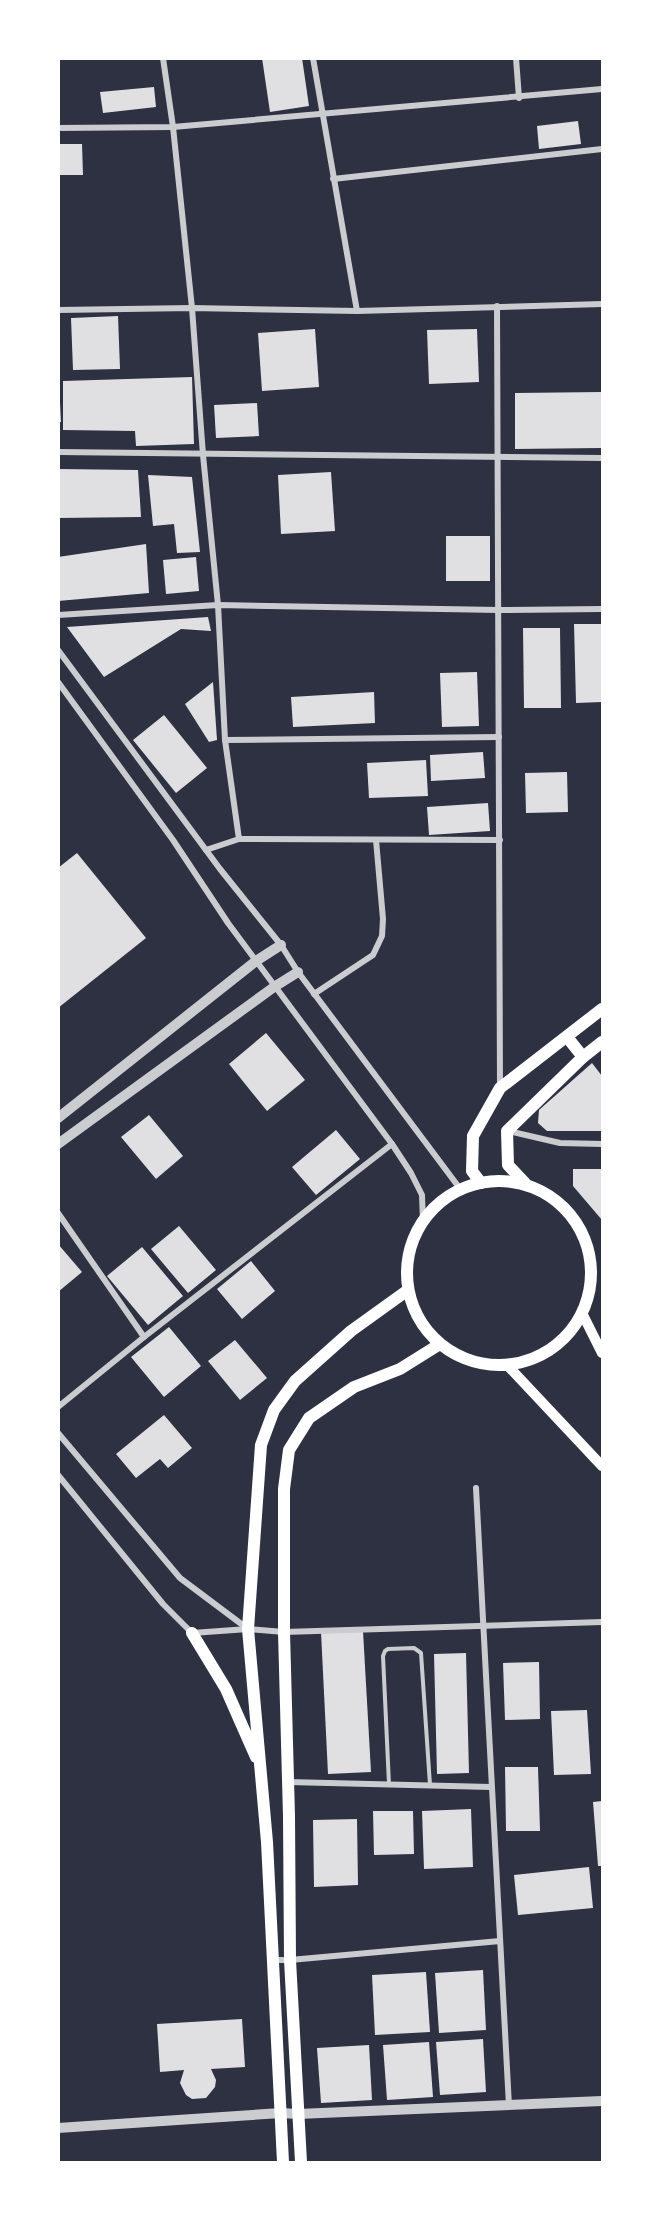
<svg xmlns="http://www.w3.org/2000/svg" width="661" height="2221" font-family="'Times New Roman',serif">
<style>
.building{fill:#e0e0e3}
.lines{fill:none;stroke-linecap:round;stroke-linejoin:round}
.service{stroke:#caccd0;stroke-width:4}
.minor{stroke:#caccd0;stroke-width:6}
.tertiary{stroke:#caccd0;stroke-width:10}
.secondary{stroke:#fff;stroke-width:10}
.primary{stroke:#fff;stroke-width:12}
</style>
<rect width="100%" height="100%" fill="#2d3142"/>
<g class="building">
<polygon points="262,58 302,58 309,106 270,112"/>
<polygon points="154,87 156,107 103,113 100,92"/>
<polygon points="578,121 581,144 539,149 537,126"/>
<polygon points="58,144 82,144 83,175 58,175"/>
<polygon points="118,316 120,369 73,370 71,318"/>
<polygon points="315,329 319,387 262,391 258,333"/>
<polygon points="477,329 479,382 429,384 427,330"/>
<polygon points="192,377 194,444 136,446 135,431 63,430 63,381"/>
<polygon points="602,392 602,448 515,449 515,393"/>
<polygon points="58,403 60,403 61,422 58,422"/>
<polygon points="257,403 259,436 216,438 214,405"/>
<polygon points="58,469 138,470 141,517 58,518"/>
<polygon points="331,472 335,531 281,534 278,475"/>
<polygon points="148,475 192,477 200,552 177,553 174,524 153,526"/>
<rect x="446" y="536" width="44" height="45"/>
<polygon points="146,544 149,593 58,601 58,557"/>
<polygon points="196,557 199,591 166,594 163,560"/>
<polygon points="208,617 211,631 181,629 104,677 67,627"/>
<polygon points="574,624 602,624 602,702 576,703"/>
<polygon points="523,628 560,628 561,708 524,708"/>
<polygon points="477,672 479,726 442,727 440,673"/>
<polygon points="213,682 217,740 209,742 185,704"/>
<polygon points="374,692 375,723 293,727 291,697"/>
<polygon points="164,715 207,768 176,793 133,740"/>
<polygon points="483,752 485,778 431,781 430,755"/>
<polygon points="426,760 428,796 369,798 367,763"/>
<polygon points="567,772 568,812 526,813 525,773"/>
<polygon points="488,803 490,831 429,835 427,807"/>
<polygon points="77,853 146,938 58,1008 58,868"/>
<polygon points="266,1033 305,1080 267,1111 229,1064"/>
<polygon points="592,1063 602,1076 602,1131 547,1131 538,1123 539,1110"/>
<polygon points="149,1115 183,1156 156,1179 121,1137"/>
<polygon points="336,1130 360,1159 316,1195 292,1167"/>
<polygon points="573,1169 602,1169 602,1220 573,1186"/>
<polygon points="179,1226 216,1270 188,1293 151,1249"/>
<polygon points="58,1244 82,1272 58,1292"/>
<polygon points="142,1247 183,1296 148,1325 107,1276"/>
<polygon points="251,1261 275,1291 242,1319 217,1289"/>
<polygon points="169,1327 201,1366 164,1397 131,1357"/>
<polygon points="235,1340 267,1378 240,1400 208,1361"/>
<polygon points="164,1415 192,1448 168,1468 160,1459 136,1478 116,1454"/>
<polygon points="363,1631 371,1772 328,1774 321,1632"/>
<polygon points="466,1653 469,1773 437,1774 434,1654"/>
<polygon points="539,1662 540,1719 505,1720 503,1663"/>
<polygon points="587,1710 591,1774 554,1775 551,1711"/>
<polygon points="505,1767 538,1767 540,1831 506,1831"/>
<polygon points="602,1801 602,1866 598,1866 593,1802"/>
<polygon points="471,1809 473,1867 424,1869 422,1811"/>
<polygon points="373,1811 413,1811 414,1854 374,1855"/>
<polygon points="357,1819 358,1885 314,1887 313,1820"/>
<polygon points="589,1867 593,1908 518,1915 514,1875"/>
<polygon points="483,1970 486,2030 439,2033 435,1973"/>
<polygon points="426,1972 430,2032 375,2035 372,1975"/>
<polygon points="242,2019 245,2067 211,2069 216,2080 215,2087 206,2098 192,2099 186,2095 180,2083 184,2070 160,2072 157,2024"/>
<polygon points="483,2039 486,2092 440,2095 436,2042"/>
<polygon points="429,2042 433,2097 387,2100 383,2045"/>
<polygon points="369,2045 372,2100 321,2103 317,2048"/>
</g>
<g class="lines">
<polyline class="service" points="389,1784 383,1656 385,1651 388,1649 414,1648 421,1653 430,1785"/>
<g class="minor">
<polyline points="163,58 173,127 192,308 203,455 218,605 225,740 239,839"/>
<polyline points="313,58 357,311"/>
<polyline points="516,58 519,98"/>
<polyline points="58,128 173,127 602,89"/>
<polyline points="333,179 602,149"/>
<polyline points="497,306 500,1088"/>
<polyline points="58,310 192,308 357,311 602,304"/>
<polyline points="58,452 602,458"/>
<polyline points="58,615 218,605 499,610 602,609"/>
<polyline points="58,650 220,869 281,945 298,972 461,1190"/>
<polyline points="58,682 173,840 228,923 392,1144 411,1173 422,1195 423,1222"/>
<polyline points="225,740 499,737"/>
<polyline points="206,850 239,839 500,840"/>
<polyline points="314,994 373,955 382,936 383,919 376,840"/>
<polyline points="508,1131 560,1143 602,1144"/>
<polyline points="58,1213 144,1337"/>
<polyline points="58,1407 144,1337 392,1144"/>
<polyline points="58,1433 180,1578 248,1629"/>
<polyline points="58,1475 163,1604 192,1633 248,1629 284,1632 602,1622"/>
<polyline points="476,1488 509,2106"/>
<polyline points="288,1782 491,1787"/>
<polyline points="273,1960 290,1960 500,1941"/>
</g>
<g class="tertiary">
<polyline points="58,1118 256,961 281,945"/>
<polyline points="58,1144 274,987 298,972"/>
<polyline points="58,2128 281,2113 298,2114 602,2101"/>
</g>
<g class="secondary">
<polyline points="582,1313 602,1353"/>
<polyline points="507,1365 602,1466"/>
</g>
<g class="primary">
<polyline points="567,1037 583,1057"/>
<circle cx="499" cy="1273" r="92"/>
<polyline points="481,1183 472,1171 473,1136 500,1088 602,1009"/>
<polyline points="525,1183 508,1165 507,1131 583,1057 602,1042"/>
<polyline points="192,1633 226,1689 256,1757"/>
<polyline points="283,2162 267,1842 248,1629 261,1445 274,1410 295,1381 351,1331 408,1290"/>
<polyline points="301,2162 290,1960 289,1816 284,1632 284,1489 289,1450 309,1418 354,1387 400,1369 440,1344"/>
</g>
</g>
<rect width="661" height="2221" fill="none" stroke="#ffffff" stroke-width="120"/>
</svg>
